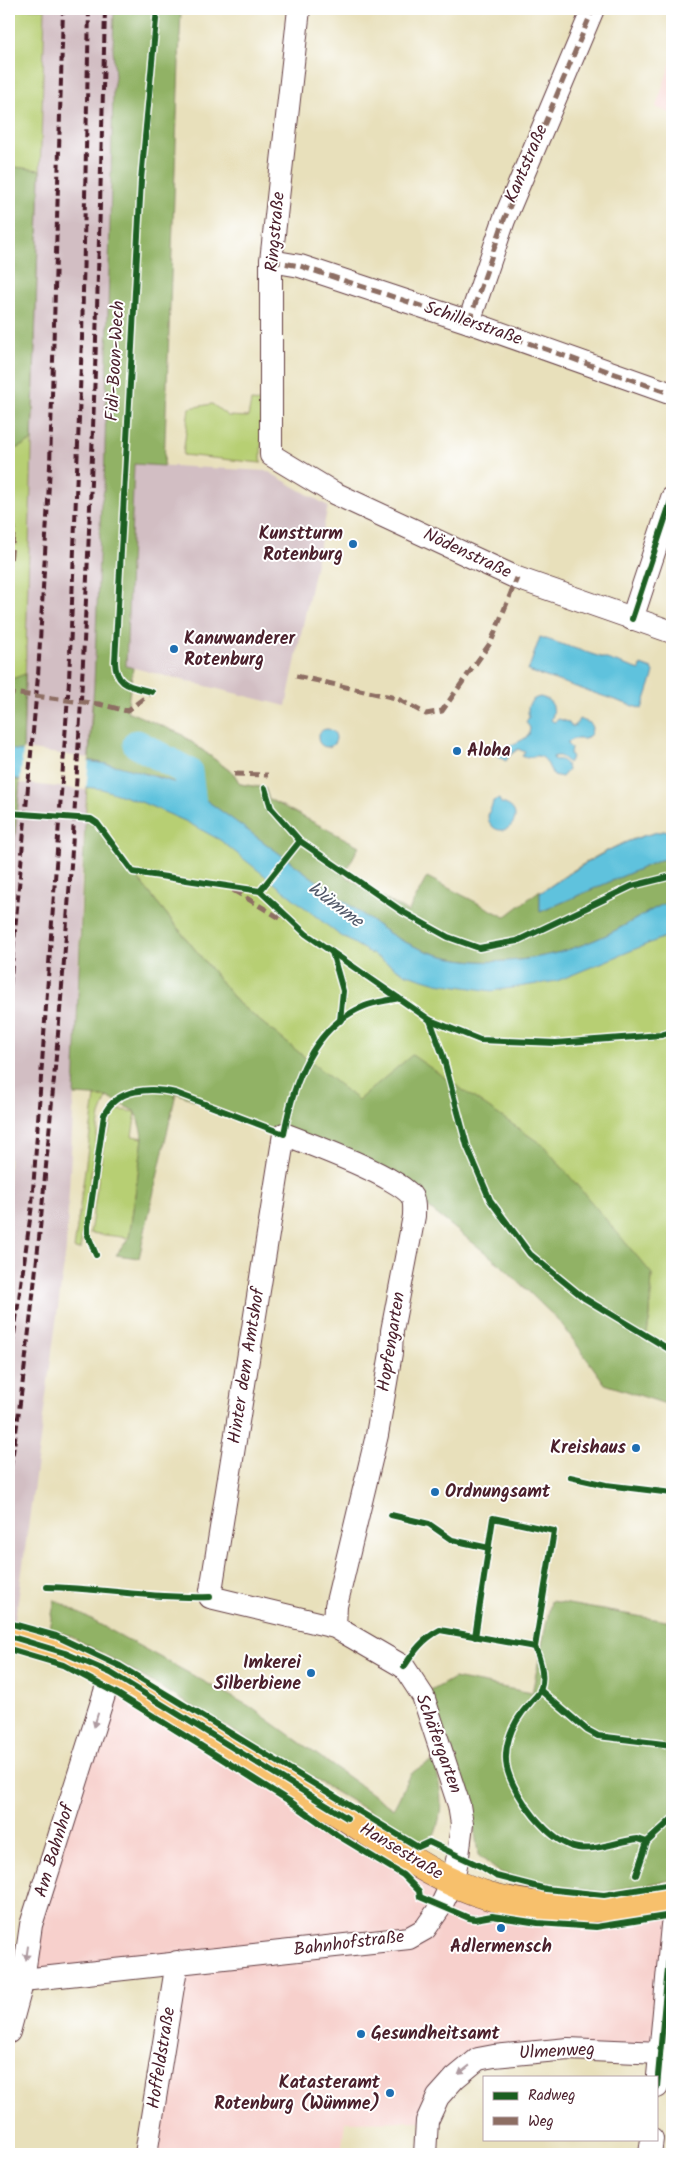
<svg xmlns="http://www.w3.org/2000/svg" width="681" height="2163" font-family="Kalam,sans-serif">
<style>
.built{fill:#f7d0cc}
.industrial{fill:#d2bec3}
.green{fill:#b7cf73;stroke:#80774f}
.forest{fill:#91b265;stroke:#6e6848}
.water{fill:#5fc2dd;stroke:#547084}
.pier{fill:#e8e0bb}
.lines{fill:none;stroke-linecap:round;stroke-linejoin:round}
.river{stroke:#5fc2dd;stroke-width:29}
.minor-casing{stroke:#623c41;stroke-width:24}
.major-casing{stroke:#623c41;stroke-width:29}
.minor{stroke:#fff;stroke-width:22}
.major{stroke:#f7c06c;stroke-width:28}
.rail{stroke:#4a1f2b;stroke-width:4;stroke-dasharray:8 4;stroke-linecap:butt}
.quiet{stroke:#8d6e63;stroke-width:5;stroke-dasharray:10 5;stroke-linecap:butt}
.cycleway-casing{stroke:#fff;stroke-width:9}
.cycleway{stroke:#1b5e20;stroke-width:6}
.oneway{fill:#ae9aa0}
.poi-dot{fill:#1f6fb2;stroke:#fff;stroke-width:2}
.labels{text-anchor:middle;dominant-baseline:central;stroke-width:4;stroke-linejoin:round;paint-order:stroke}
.street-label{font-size:18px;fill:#4a1f2b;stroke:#fff}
.poi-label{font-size:18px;font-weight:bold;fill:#4a1f2b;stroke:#fff;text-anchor:end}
.water-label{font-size:19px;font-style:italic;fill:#515869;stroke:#fff}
</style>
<rect width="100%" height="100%" fill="#fff"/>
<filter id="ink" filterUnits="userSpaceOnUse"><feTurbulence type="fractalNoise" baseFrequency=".02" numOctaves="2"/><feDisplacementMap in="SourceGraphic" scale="10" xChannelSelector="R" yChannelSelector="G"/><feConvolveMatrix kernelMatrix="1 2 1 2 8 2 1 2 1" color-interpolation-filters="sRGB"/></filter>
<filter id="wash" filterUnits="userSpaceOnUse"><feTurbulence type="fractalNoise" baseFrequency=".0096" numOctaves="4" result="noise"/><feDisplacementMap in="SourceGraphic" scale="20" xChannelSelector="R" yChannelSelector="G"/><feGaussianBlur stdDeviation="1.12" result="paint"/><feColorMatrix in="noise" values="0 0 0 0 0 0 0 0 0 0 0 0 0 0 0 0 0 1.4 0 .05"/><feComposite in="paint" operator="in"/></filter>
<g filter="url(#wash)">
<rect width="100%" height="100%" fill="#e8e0bb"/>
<g class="built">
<polygon points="672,59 672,114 656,107"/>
<polygon points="111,1673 452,1883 672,1909 672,1921 653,2059 468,2059 424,2121 345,2122 341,2154 146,2154 176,1962 23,1980"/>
</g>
<g class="industrial">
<polygon points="45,9 114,9 113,49 115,77 113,89 104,490 101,504 94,685 82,854 74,1095 66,1249 18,1601 9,1654 9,895 23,752"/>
<polygon points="134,464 267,471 328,506 286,706 126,666"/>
</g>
<g class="green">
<polygon points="9,9 45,9 23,752 9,895"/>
<polygon points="251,401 262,402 261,463 183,455 189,408 212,404 228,416 248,417"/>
<path d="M 92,702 L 181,734 L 234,774 L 240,784 L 265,788 L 270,804 L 341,877 L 409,914 L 506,920 C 551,884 613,836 672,830 L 672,1353 L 646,1339 L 650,1316 L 652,1274 L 358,1101 L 239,1004 L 94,824 L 85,821 Z"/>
<polygon points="95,1097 107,1097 100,1115 80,1250 74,1249"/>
<polygon points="113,1109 136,1112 132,1136 143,1138 129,1238 90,1233 105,1136 109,1133"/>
</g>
<g class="forest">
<path d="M 114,9 L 181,9 L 164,466 L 134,464 L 126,666 L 133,668 L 127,711 L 181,734 L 234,774 L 240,784 L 265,788 L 269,799 L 359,846 L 344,875 L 408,912 L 427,877 L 505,917 L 540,890 L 540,912 L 660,860 L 672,858 L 672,900 C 645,912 622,929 595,940 C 535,965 462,972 403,941 C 394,937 386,931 377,925 L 203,798 L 173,782 L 155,776 L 89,760 L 94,685 L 101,504 L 104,490 L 113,89 L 115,77 L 113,49 Z"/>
<polygon points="9,161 15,167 40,170 32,441 9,452"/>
<polygon points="25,674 23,752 9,749 9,680"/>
<polygon points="9,778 20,781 9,895"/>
<polygon points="85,821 94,824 239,1004 358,1100 412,1055 544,1146 652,1274 650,1316 646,1339 672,1353 672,1406 605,1384 561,1323 501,1265 405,1189 284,1134 176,1093 139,1258 116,1255 129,1238 143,1138 136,1112 107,1097 74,1095"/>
<path d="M 55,1600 L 249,1706 L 393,1809 C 410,1782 400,1774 434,1761 C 441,1787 445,1810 434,1835 L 420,1842 L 120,1663 L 72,1637 L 49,1628 Z"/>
<path d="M 551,1601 L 672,1622 L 672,1880 L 604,1892 L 547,1886 L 499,1872 L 478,1855 C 473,1798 449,1746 429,1692 L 454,1678 L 532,1693 Z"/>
</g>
<g class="water">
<polygon points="540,637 640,670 641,665 652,669 654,673 642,709 528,671"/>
<path d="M 540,697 C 554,700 556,709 551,720 L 554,722 L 559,719 L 568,722 L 572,727 L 576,725 L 579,719 L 590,723 L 592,728 L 591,734 L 585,739 L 572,739 L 567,744 L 571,748 L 570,754 L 572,757 L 568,763 C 564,758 559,754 553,757 L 554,760 C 562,758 567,763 568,770 L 562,777 L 553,775 C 546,763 546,751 527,758 L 522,756 L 525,752 L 518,749 L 509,756 L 506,761 L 497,756 C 509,742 518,745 529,735 L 530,728 L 526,722 L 529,717 C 526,707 529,699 540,697 Z"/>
<circle cx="327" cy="738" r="9"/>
<path d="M 9,749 L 119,766 L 173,782 L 203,798 L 228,816 L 377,925 C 386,931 394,937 403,941 C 462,972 535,965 595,940 C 622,929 645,912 672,900 L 672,934 L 557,981 L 492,991 L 437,983 L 404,973 L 338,934 L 220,840 L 185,821 L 141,802 L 102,789 L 9,778 Z"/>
<path d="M 499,799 L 501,803 C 529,809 509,840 493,827 C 490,824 488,821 488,816 C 488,811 493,807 493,801 Z"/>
<path d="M 672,830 L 672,858 L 660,860 L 540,912 L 540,893 C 580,867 623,835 672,830 Z"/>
</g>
<polygon class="pier" points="23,749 89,758 86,790 20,783"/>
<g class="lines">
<polyline class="river" points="137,744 188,772 192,803"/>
</g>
</g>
<g filter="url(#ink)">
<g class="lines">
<defs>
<g id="minor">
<polyline points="299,9 271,261 271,455 334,493 517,578 672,632"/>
<polyline points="271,261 300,266 469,322 672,394"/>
<polyline points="469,322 504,220 593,9"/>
<polyline points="632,619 672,498"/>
<path d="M 23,1980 L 409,1938 L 425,1929 L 441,1906 L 452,1883 L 458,1856 L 462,1824 L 459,1805 L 423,1696 L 404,1667 L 335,1627 L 210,1597 L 284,1134 C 308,1143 402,1178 412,1197 C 415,1203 414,1210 414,1216 L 392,1331 L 391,1353 L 377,1435 L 336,1606 L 335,1627"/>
<polyline points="9,2032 23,1980 31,1925 111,1673"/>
<polyline points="657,2087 672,1925"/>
<polyline points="146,2154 177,1962"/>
<polyline points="425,2154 427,2121 438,2097 455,2078 478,2059 494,2056 568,2049 661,2053"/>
<polyline points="650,2154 652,2139"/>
</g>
<path id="major" d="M 9,1636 C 44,1645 79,1656 111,1674 C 147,1693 180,1716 215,1737 C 259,1764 303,1790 347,1818 C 392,1847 436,1881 489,1896 C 548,1912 612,1911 672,1899"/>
</defs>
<use href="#minor" class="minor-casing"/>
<use href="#major" class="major-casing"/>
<use href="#minor" class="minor"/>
<use href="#major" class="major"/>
<g class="rail">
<polyline points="9,997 38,676 50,466 63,9"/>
<polyline points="9,1370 32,1205 69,681 82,338 89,9"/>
<path d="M 9,1479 C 28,1357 40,1234 51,1111 C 86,744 96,377 105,9"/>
</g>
<g class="quiet">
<polyline points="271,261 300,266 469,322 672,394"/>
<polyline points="469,322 504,220 593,9"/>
<polyline points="9,521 14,527 9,571"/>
<polyline points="296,676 396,698 426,714 442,711 491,642 517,578"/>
<polyline points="9,687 11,693 99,704 127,711 152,692"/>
<polyline points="234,774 268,775"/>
<polyline points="233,890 285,921"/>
</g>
<defs>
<g id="cycleway">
<polyline points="632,619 672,498"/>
<path d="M 152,692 C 132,686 116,687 115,662 L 141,180 L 157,9"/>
<polyline points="9,813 91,819 97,823 133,872 260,891 306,934 430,1020 480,1040 556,1043 661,1035 672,1032"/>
<polyline points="300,841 403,912 448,937 479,948 517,941 632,886 672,876"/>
<polyline points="260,891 300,841 271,808 265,788"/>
<polyline points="332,952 343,991 340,1021"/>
<polyline points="430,1020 443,1056 467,1146 490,1200 530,1254 584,1298 672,1351"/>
<path d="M 96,1255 L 87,1233 L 104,1115 C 116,1088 151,1087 176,1093 L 284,1134 C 293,1084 312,1027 365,1006 C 375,1002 387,1001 398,998"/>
<polyline points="570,1477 606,1485 672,1493"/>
<polyline points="391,1515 429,1524 452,1540 489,1548"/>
<path d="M 47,1587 C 101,1588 155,1599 210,1597"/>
<polyline points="9,1623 56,1636 120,1666 418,1847 429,1842 482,1867 496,1876 546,1889 604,1895 672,1884"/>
<polyline points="9,1636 65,1653 111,1673 347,1818"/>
<path d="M 475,1637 L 493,1518 L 554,1531 L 535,1647 C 540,1659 546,1677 540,1691 C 538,1695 533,1699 530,1703 C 521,1713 513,1724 509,1738 C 506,1748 505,1759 507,1768 C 513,1795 550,1844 578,1848 C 597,1851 619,1841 638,1839 L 647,1842"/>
<polyline points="9,1649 63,1665 118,1694 291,1802 337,1835 403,1875 419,1891 420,1897 469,1918 475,1919 492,1916 538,1923 596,1927 672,1915"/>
<path d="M 404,1667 C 414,1651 423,1639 440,1630 L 535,1647"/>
<polyline points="540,1690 587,1730 598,1736 672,1745"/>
<polyline points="636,1875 647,1842 672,1819"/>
<polyline points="657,2087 672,1925"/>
</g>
</defs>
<use href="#cycleway" class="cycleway-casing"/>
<use href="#cycleway" class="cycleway"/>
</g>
<defs><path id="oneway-solid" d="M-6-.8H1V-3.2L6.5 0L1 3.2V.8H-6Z" transform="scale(1.25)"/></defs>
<g class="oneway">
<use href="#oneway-solid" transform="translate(96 1720) rotate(107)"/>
<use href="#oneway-solid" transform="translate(27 1953) rotate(98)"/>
<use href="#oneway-solid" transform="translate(464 2070) rotate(142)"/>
</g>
</g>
<g class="poi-dot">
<circle cx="353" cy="544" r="5"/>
<circle cx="174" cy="649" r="5"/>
<circle cx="457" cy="751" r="5"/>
<circle cx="636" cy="1448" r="5"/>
<circle cx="435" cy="1492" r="5"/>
<circle cx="311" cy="1673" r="5"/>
<circle cx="501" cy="1928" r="5"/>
<circle cx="361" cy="2034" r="5"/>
<circle cx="390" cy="2093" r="5"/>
</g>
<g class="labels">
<g class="street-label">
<text transform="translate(527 164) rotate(-67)">Kantstraße</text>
<text transform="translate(276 232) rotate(-85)">Ringstraße</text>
<text transform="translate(473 324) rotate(19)">Schillerstraße</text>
<text transform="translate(116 361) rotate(-87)">Fidi-Boon-Wech</text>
<text transform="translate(467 554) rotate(25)">Nödenstraße</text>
<text transform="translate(392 1342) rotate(-81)">Hopfengarten</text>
<text transform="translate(247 1366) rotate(-81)">Hinter dem Amtshof</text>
<text transform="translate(438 1744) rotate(70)">Schäfergarten</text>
<text transform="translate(55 1851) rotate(-73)">Am Bahnhof</text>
<text transform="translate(401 1852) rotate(31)">Hansestraße</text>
<text transform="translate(349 1944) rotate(-7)">Bahnhofstraße</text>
<text transform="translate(557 2052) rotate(-3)">Ulmenweg</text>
<text transform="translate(162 2058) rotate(-81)">Hoffeldstraße</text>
</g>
<g class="poi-label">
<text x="343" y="534">Kunstturm<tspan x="343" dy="21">Rotenburg</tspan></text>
<text x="184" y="639" text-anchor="start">Kanuwanderer<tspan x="184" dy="21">Rotenburg</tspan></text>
<text x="467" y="751" text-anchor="start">Aloha</text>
<text x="626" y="1448">Kreishaus</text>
<text x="445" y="1492" text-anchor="start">Ordnungsamt</text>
<text x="301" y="1663">Imkerei<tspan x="301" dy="21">Silberbiene</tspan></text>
<text x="501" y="1947" text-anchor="middle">Adlermensch</text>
<text x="371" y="2034" text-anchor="start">Gesundheitsamt</text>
<text x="380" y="2083">Katasteramt<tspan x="380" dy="21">Rotenburg (Wümme)</tspan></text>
</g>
<g class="water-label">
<text transform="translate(335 905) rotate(37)">Wümme</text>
</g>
</g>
<rect width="681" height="2163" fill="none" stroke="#fff" stroke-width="30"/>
<rect x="483" y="2076" width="175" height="65" fill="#ffffff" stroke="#b7a5aa"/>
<rect x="493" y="2092" width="25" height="8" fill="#1b5e20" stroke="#b7a5aa"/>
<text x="528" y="2100" font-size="15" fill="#4a1f2b">Radweg</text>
<rect x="493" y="2117" width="25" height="8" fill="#8d6e63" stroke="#b7a5aa"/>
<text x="528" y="2126" font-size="15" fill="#4a1f2b">Weg</text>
</svg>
